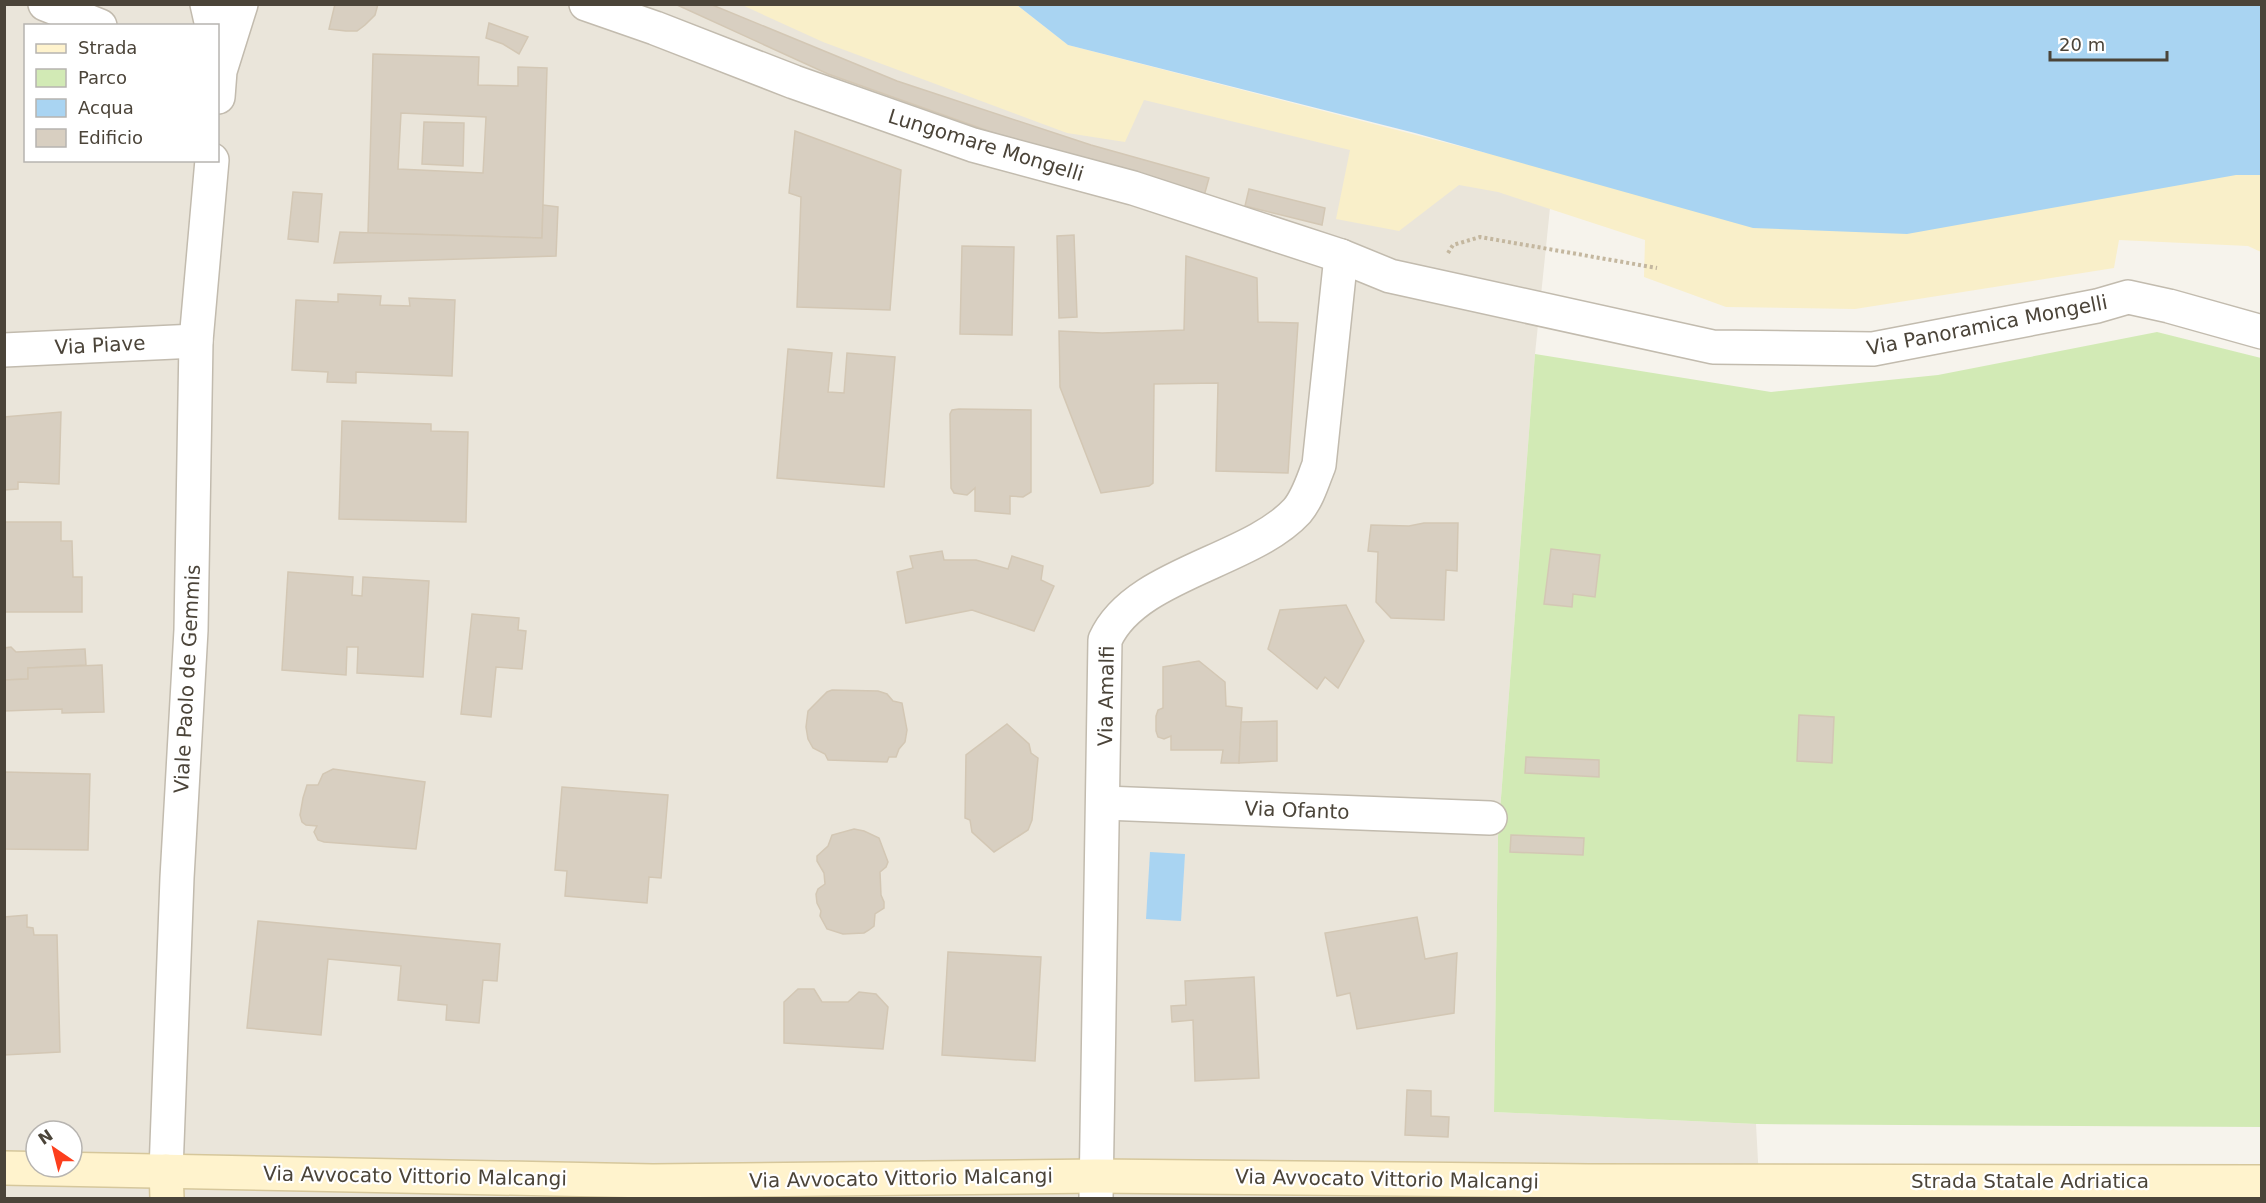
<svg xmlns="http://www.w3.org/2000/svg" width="2266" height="1203" font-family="'DejaVu Sans',sans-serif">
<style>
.residential{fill:#eae5da;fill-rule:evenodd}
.green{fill:#d2eab5}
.sand{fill:#f9efc9}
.water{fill:#a9d4f2}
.building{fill:#d8cfc1;stroke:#d3c7b4;stroke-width:1.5;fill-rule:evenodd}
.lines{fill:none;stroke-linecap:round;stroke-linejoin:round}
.street-casing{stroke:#c2bbae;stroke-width:36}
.secondary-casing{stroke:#d6c79b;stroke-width:36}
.path{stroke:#c4b79f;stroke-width:4;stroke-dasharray:3 3;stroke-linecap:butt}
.street{stroke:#fff;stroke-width:33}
.secondary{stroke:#fff3cd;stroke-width:33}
.labels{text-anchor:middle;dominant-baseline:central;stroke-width:4.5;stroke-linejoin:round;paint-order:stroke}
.street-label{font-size:20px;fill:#4b4439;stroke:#fff}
</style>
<rect width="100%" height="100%" fill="#f6f3ec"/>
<path class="residential" d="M 5,5 L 902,5 L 1551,198 L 1535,354 L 1498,837 L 1494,1112 L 1756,1124 L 1760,1198 L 5,1198 ZM 26,26 L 218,26 L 218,160 L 26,160 ZM 36,1131 L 72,1131 L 72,1167 L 36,1167 Z"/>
<polygon class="green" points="2157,332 2261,358 2261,1127 1756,1124 1494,1112 1498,837 1535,354 1771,392 1938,375"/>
<polygon class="sand" points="742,5 1017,5 1068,45 1486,153 2261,175 2261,252 2248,246 2119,240 2114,268 1855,309 1726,307 1644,277 1645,240 1498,192 1459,185 1399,231 1336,219 1350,150 1144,100 1125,142 1067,133 823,42"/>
<g class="water">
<polygon points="1017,5 2261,5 2261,175 2236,175 1907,234 1753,228 1415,133 1068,45"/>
<polygon points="1150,852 1185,854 1181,921 1146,919"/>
</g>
<g class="building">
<polygon points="335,4 378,4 375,15 365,25 357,31 346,31 329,29"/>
<polygon points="675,4 710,4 897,81 1091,145 1209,178 1204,196 1008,138 828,74"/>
<polygon points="489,23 528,37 519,54 503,44 486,38"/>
<path d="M 373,54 L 479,57 L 478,85 L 518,86 L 518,67 L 547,68 L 542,238 L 368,233 ZM 401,113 L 486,117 L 483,173 L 398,169 Z"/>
<polygon points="424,122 464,123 463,166 422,164"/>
<polygon points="795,131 901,170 890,310 797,307 801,197 789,193"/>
<polygon points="1249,189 1325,208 1322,225 1245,206"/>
<polygon points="293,192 322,194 318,242 288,239"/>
<polygon points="543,205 558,207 556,256 334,263 340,232 542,238"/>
<polygon points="1074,235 1077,317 1059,318 1057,236"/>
<polygon points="962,246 1014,247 1012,335 960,334"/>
<polygon points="1186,256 1257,278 1258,322 1298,323 1288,473 1216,471 1218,383 1154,384 1153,483 1149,486 1101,493 1060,387 1059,331 1102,333 1184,330"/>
<polygon points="338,294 381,296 380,305 410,306 409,298 455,300 452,376 356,372 356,383 327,382 328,372 292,370 296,300 338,302"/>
<polygon points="788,349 832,353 828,392 844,393 847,353 895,357 884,487 777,478"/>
<polygon points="959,409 1031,410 1031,492 1023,497 1010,496 1010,514 975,511 975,488 967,495 954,493 951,488 950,414 952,410"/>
<polygon points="61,412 59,484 18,482 18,489 4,490 4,417"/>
<polygon points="342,421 431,424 431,431 468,432 466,522 339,519"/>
<polygon points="4,522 61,522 61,541 72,541 73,577 82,577 82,612 4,612"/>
<polygon points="1424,523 1458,523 1457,571 1446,570 1444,620 1391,618 1376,602 1378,552 1368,551 1371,525 1409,526"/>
<polygon points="1551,549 1600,555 1595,597 1573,594 1572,607 1544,604"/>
<polygon points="942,551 944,560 976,560 1008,569 1012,556 1043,566 1041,580 1054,586 1034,631 972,610 906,623 897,572 913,568 910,556"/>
<polygon points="288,572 353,577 352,595 362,596 363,577 429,581 423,677 357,673 358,647 347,647 346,675 282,670"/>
<polygon points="1346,605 1364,641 1338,688 1325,677 1317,689 1268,649 1280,610"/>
<polygon points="472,614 519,618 518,630 526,631 522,669 496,667 491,717 461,714"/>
<polygon points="11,647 16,652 85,649 86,665 28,668 28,679 4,680 4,648"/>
<polygon points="1199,661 1225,682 1226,706 1242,708 1239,763 1221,763 1223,750 1171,750 1171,736 1164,739 1158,737 1156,731 1156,716 1158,710 1163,708 1163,667"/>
<polygon points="102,665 104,712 62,713 62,709 4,711 4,680 28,679 28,668"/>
<polygon points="832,690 878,691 887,694 893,701 902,703 907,730 905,742 899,749 896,757 889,757 887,762 828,760 825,754 813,748 808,739 806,727 808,711 827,692"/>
<polygon points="1799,715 1834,717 1832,763 1797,761"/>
<polygon points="1277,721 1277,761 1239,763 1241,722"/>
<polygon points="1007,724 1029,744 1031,753 1038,758 1032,820 1028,830 994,852 972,832 970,820 965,818 966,755"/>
<polygon points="1526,757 1599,760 1599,777 1525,773"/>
<polygon points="333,769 425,782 416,849 324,842 318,840 314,832 317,826 306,825 302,822 300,815 303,798 307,785 318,785 323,774"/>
<polygon points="4,772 90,774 88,850 4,849"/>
<polygon points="562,787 668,795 661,878 649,877 647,903 565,896 567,871 555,870"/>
<polygon points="854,829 864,831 879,838 888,862 886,867 880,872 881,895 884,902 884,908 875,914 874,926 869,930 864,933 843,934 827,929 820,916 821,911 817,903 816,894 818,889 825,884 824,873 817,861 817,856 828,846 832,835"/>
<polygon points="1511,835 1584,838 1583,855 1510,852"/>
<polygon points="27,915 27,927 33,928 34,935 57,935 60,1052 4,1055 4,917"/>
<polygon points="1417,917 1425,959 1457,953 1454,1013 1357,1029 1350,993 1337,996 1325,933"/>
<polygon points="258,921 500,944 497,981 483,980 479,1023 446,1020 447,1005 398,1000 401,966 328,959 321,1035 247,1028"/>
<polygon points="948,952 1041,957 1035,1061 942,1055"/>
<polygon points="1254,977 1259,1078 1195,1081 1193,1020 1172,1022 1171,1006 1186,1005 1185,981"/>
<polygon points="798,989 814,989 822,1002 848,1002 859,992 876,994 888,1007 883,1049 784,1043 784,1002"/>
<polygon points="1407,1090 1431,1091 1431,1116 1449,1117 1448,1137 1405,1135"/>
</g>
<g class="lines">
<defs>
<g id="street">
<polyline points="45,4 100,26"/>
<polyline points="207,4 212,26"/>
<polyline points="586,4 655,28 794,82 973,145 1133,188 1341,256 1390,276 1713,347 1873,349 2097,306 2128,297 2169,306 2262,332"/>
<polyline points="218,97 220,71 241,4"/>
<polyline points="4,350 196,341"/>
<polyline points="1104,803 1490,818"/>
<polyline points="166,1171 177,878 191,630 196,341 212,160"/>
<path d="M 1096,1198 L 1105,640 C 1134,574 1250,562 1297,511 C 1308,498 1313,480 1319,465 L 1341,256"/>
</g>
<g id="secondary">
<polyline points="4,1168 653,1181 1096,1176 1589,1181 2262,1182"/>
<polyline points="166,1171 167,1198"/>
</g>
</defs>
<use href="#street" class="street-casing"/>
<use href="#secondary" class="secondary-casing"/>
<polyline class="path" points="1448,253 1453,245 1480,237 1657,268"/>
<use href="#street" class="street"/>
<use href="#secondary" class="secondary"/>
</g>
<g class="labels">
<g class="street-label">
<text transform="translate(986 145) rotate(17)">Lungomare Mongelli</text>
<text transform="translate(1987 325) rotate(-11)">Via Panoramica Mongelli</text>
<text transform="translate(100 345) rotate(-3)">Via Piave</text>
<text transform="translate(187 679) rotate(-87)">Viale Paolo de Gemmis</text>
<text transform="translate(1106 696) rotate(-89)">Via Amalfi</text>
<text transform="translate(1297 810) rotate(2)">Via Ofanto</text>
<text transform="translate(415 1176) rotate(1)">Via Avvocato Vittorio Malcangi</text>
<text transform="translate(901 1178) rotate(-1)">Via Avvocato Vittorio Malcangi</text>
<text transform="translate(1387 1179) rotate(1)">Via Avvocato Vittorio Malcangi</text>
<text x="2030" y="1181">Strada Statale Adriatica</text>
</g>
</g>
<rect width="2266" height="1203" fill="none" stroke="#4b4439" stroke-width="12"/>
<rect x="24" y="24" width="195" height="138" fill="#ffffff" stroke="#b7b4b0" stroke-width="1.5"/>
<rect x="36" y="44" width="30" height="9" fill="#fff3cd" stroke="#b7b4b0" stroke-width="1.5"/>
<text x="78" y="54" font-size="18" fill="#4b4439">Strada</text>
<rect x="36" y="69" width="30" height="18" fill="#d2eab5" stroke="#b7b4b0" stroke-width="1.5"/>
<text x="78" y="84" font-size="18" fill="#4b4439">Parco</text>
<rect x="36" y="99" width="30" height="18" fill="#a9d4f2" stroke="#b7b4b0" stroke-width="1.5"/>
<text x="78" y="114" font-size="18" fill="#4b4439">Acqua</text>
<rect x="36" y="129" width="30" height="18" fill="#d8cfc1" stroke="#b7b4b0" stroke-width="1.5"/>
<text x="78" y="144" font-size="18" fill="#4b4439">Edificio</text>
<g transform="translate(54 1149) rotate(325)"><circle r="28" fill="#ffffff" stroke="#b7b4b0" stroke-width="1.5"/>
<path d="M0-4.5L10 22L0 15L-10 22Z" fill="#fc3f1d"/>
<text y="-9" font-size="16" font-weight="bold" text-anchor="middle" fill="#4b4439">N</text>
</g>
<path d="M2050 51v9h117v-9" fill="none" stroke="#4b4439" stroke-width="3"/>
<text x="2059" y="51" font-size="18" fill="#4b4439" stroke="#ffffff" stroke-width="4.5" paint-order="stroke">20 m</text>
</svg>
